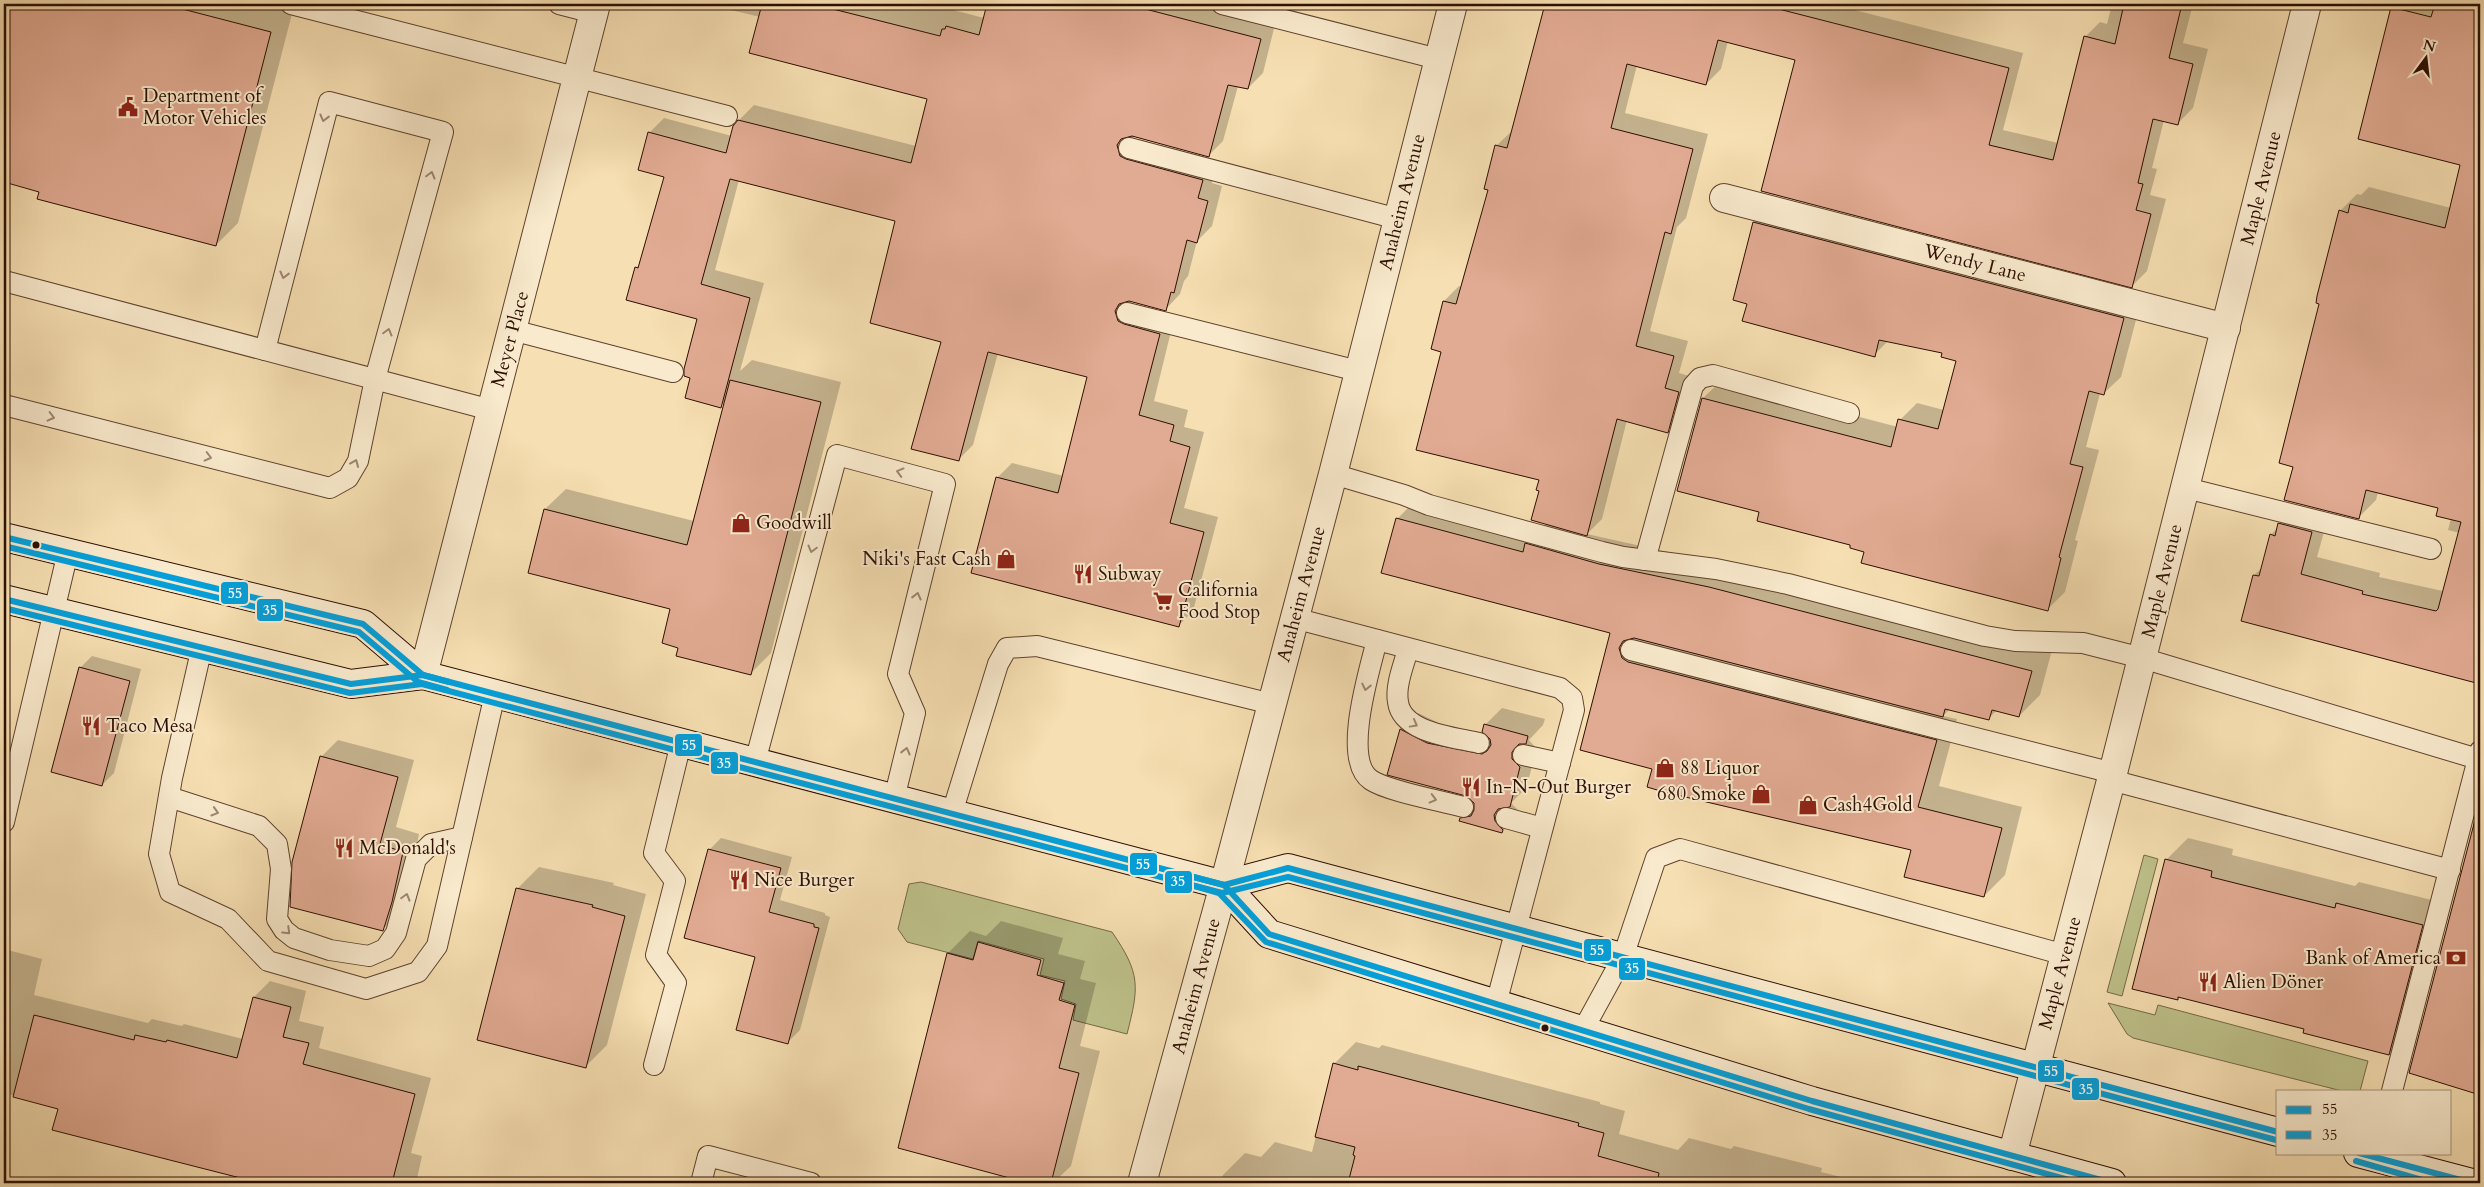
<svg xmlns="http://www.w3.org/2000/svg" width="2484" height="1187" font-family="Cardo,serif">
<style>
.green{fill:#bec18a;stroke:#766846}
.shadow{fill:#0003}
.building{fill:#e1aa92;stroke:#2d0e01}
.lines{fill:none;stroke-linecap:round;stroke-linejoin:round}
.service-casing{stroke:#5f422d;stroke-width:22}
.minor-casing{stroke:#5f422d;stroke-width:30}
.tertiary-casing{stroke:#5f422d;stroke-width:30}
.secondary-casing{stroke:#2d0e01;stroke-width:30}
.service{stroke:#f9eacd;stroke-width:20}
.minor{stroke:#f9eacd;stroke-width:28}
.tertiary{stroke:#f9eacd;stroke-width:28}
.secondary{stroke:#f9eacd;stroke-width:28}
.bus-1-casing{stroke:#f9eacd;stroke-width:10}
.bus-2-casing{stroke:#f9eacd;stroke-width:10}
.bus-1{stroke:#049fda;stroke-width:6}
.bus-2{stroke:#049fda;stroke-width:6}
.oneway{stroke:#9d8771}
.bus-dot{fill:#2d0e01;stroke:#f9eacd;stroke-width:2}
.labels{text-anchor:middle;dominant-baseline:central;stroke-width:4;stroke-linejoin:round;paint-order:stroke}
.poi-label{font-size:19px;fill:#2d0e01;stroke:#f9eacd;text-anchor:start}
.street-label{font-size:19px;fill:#2d0e01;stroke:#f9eacd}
.line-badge{stroke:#f9eacd;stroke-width:2}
.badge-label{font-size:14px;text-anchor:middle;font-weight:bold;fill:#fff}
</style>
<rect width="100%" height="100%" fill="#f6dfb2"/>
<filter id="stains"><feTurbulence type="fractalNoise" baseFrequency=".004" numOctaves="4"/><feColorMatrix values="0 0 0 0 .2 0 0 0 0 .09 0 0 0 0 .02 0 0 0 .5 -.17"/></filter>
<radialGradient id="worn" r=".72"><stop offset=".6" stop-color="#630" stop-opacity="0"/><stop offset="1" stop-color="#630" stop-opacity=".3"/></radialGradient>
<g class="green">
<polygon points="2144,855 2158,859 2122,996 2107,992"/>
<path d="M 921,882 L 1112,932 C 1141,974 1139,987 1127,1034 L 1073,1020 L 1076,1004 L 1061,999 L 1065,981 L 1040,975 L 1044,959 L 978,941 L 973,959 L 907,942 L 898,929 L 909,884 Z"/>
<polygon points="2108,1003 2155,1015 2158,1005 2368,1061 2360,1091 2342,1091 2133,1038 2127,1034"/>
</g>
<g class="shadow">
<polygon points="4,4 270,4 293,10 238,223 216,245 4,181"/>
<polygon points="706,4 930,4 984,18 988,4 1245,4 1278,12 1263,73 1248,88 1238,86 1223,141 1209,155 1133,136 1135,141 1217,165 1212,183 1222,186 1212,226 1197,241 1188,276 1184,281 1180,294 1166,309 1131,301 1133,306 1174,319 1154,401 1188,410 1184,427 1204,432 1184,508 1218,517 1193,611 1178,626 997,478 1012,463 1064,476 1089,376 998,353 973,445 958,460 942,341 897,220 739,180 715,270 764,283 740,371 752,360 841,382 771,653 750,674 680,647 672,608 545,509 566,489 694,521 726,401 720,406 692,377 699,318 636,268 641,263 665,176 649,133 664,118 732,136 739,120 754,105 916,146 929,98 760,17"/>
<polygon points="1547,4 1831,4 2023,53 2003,130 2058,143 2085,37 2100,22 2107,24 2112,4 2193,4 2183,43 2208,49 2193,108 2178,123 2164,120 2152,168 2157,169 2150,195 2166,199 2147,271 2132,286 1797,59 1728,41 1721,69 1706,84 1637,65 1625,113 1708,134 1686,218 1677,227 1650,331 1688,341 1679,373 1693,377 1682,416 1667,431 1627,420 1602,519 1587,534 1731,566 2052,650 2040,695 2019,716 1997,710 1988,719 1950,709 1943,716 1957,719 1939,786 2022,807 2005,875 1984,896 1912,849 1654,768 1612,632 1397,519 1418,498 1540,530 1547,523 1540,480 1443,351 1444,301 1459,286 1462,287 1490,189 1496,146 1512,131"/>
<polygon points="2397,4 2480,4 2480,683 2242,620 2254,575 2263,567 2271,535 2297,506 2329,514 2317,557 2380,573 2379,577 2443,591 2460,533 2448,530 2451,518 2439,507 2378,492 2376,500 2359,517 2295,466 2320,303 2340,211 2357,194 2361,195 2369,187 2451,208 2461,164 2393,8"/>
<polygon points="1772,205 2141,301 2121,377 2103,394 2100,393 2086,447 2099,450 2075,540 2078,541 2065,592 2048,609 1866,551 1760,512 1703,398 1721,381 1898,427 1900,420 1917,403 1944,410 1958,360 1943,352 1889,340 1874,355 1748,303 1754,222"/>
<polygon points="92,656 141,669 114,773 102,785 80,668"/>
<polygon points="1502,708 1545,719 1543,725 1529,740 1537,749 1526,788 1511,803 1520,812 1519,814 1502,832 1461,819 1476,803 1401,730 1418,713 1445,726 1489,737 1485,725"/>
<polygon points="338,740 414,760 396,827 419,834 409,884 400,913 382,930 321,757"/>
<polygon points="2480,832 2480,1094 2442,1083 2470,843"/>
<polygon points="721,838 792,857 780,900 825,913 825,915 830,917 800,1030 788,1042 757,957 709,850"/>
<polygon points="2188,838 2233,849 2232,855 2355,886 2359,882 2444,903 2411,1032 2389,1054 2306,1028 2180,996 2177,999 2166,860"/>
<polygon points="539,867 614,883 613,885 646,894 607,1045 585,1067 517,889"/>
<polygon points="1001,921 1063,938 1058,954 1085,961 1080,979 1096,983 1080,1046 1100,1051 1071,1166 1053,1183 1033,1183 899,1147 948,953 970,931 986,936"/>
<polygon points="4,949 42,959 34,995 148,1023 152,1019 182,1026 184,1024 243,1039 254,997 270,981 306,991 299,1021 324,1027 319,1048 431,1078 411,1153 422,1156 416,1183 264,1183 54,1129 59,1108 4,1093"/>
<polygon points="1356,1042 1379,1048 1382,1045 1600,1102 1600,1104 1625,1111 1619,1134 1678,1150 1689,1138 1731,1149 1734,1146 1822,1168 1821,1172 1865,1183 1220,1183 1223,1175 1245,1153 1261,1157 1275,1142 1312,1152 1334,1064"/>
<polygon points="750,1171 798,1183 737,1183"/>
</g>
<g class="building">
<polygon points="4,4 163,4 271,32 216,246 37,199 39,192 4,182"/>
<polygon points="762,4 813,4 940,36 942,29 945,29 946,26 979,35 987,4 1126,4 1261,39 1248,89 1228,85 1209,157 1132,136 1121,139 1117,145 1120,156 1126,159 1203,180 1198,198 1208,201 1197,243 1187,240 1174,293 1171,292 1166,311 1129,301 1119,304 1115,311 1118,321 1124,324 1160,334 1139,415 1174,425 1170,441 1190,447 1170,523 1204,532 1179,627 971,573 996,477 1058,493 1087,377 988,352 959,461 911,449 941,342 870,323 895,221 730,179 701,284 750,298 721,408 685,398 690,378 684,376 684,369 697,319 626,300 635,267 638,268 664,177 638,170 648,132 726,153 733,126 738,120 911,163 927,99 749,53"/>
<polygon points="1545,4 1759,4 2009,68 1989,145 2053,160 2084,36 2115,44 2124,4 2182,4 2169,58 2193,64 2178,125 2153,119 2138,183 2143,184 2136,210 2151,214 2132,288 1761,191 1795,60 1718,40 1706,85 1627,64 1611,128 1693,149 1671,234 1665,232 1636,346 1674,356 1665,388 1679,392 1668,433 1617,419 1587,536 1531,520 1539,491 1536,490 1539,480 1416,450 1441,352 1431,349 1443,301 1456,304 1488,190 1484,189 1495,145 1507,148"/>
<polygon points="2435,4 2480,4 2480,684 2241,621 2253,575 2259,576 2270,534 2275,536 2278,523 2312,532 2301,574 2363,591 2362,594 2436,611 2438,609 2461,522 2436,516 2438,508 2366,490 2359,519 2284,500 2293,467 2279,463 2319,304 2316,303 2317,296 2339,210 2348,213 2350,204 2445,228 2460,165 2358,139 2391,7 2431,17"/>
<polygon points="1753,222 2124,318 2104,395 2089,391 2070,464 2083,467 2059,557 2061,558 2048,611 1861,563 1864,552 1850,548 1850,545 1757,521 1759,512 1677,491 1702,398 1891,447 1898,419 1938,429 1956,361 1941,357 1942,353 1879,340 1875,357 1742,321 1747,304 1733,300"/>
<polygon points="730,380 821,402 751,675 676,656 678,648 662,643 670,609 528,573 544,509 687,545"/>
<polygon points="1396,518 1523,552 1525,543 1599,564 1709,587 2032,671 2019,717 1992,710 1989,720 1945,709 1943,717 1634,638 1623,641 1619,648 1622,658 1628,662 1937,740 1918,807 2002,828 1984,897 1904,877 1911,850 1664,792 1647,787 1652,769 1580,750 1610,633 1381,573"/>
<polygon points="79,667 130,681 102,786 51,772"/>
<polygon points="1484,724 1528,736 1526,744 1519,744 1512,752 1512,759 1520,767 1510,807 1498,809 1494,815 1495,821 1503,830 1502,833 1459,821 1460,818 1471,816 1474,810 1474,803 1466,796 1387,775 1400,729 1427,743 1482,754 1487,751 1491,745 1490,739 1482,732"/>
<polygon points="320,756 398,777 380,844 403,852 392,902 383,931 290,907 292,862"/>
<polygon points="2476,816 2480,816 2480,1095 2409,1073"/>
<polygon points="708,849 781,868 769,912 814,924 814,927 819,928 788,1044 736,1030 755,957 684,938"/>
<polygon points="2165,859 2212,871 2211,877 2335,908 2336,903 2423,925 2389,1055 2303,1033 2304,1029 2178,997 2178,1000 2132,989"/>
<polygon points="516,888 593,905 592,907 625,916 586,1068 477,1040"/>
<polygon points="978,942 1041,960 1037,975 1064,983 1059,1000 1075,1005 1059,1068 1079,1073 1051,1183 1028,1183 898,1148 947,953 973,960"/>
<polygon points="253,997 291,1007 283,1037 309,1043 303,1064 415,1094 392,1183 260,1183 52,1130 58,1109 13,1097 34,1015 134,1040 135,1035 166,1042 167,1040 237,1058"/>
<polygon points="1333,1063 1358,1070 1358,1066 1579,1123 1578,1126 1604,1133 1598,1156 1659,1173 1657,1183 1348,1183 1355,1156 1353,1155 1355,1147 1315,1137"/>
</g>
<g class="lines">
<defs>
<g id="service">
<polyline points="291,4 727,116"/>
<polyline points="559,4 594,13"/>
<polyline points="1222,4 1438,59"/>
<polyline points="1129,148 1398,219"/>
<polyline points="4,281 491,410"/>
<polyline points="1127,313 1358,371"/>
<polyline points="512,330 673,372"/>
<polyline points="4,405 330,488 348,478 358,461 375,379 443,132 329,102 265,350"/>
<polyline points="1333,474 1404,495 1429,505 1602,552 1623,557 1716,569 1788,584 1985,636 2015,641 2083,643 2142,658 2478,759"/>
<polyline points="2186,488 2431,549"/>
<polyline points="1645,560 1693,386 1700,378 1713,375 1849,413"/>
<polyline points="1294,618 1560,688 1572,698 1574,710 1496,1004"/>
<path d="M 1377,640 C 1370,669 1341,760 1371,780 C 1387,791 1442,801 1463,807"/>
<polyline points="202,647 172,778 159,854 170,892 228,919 268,961 366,989 418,972 437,946 495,694"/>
<path d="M 1408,649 C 1404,665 1395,685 1398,702 C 1402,733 1454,737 1479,743"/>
<polyline points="1631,650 2113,773"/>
<polyline points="1523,755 1560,763"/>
<polyline points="755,762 837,455 945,484 898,674 915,713 894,799"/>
<polyline points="2111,780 2450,870"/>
<polyline points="169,797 259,826 277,844 281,869 277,919 284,930 294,938 330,950 369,956 385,949 396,933 416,859 431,844 462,837"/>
<polyline points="952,813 998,664 1007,648 1037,646 1272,704"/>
<polyline points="1506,818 1542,828"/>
<polyline points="4,822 68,552"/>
<polyline points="1583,1030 1623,957 1656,858 1680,849 2065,955"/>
<polyline points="654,1065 676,983 656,955 675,881 654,853 681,743"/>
<polyline points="2392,1091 2480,751"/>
<polyline points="701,1183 708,1156 811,1183"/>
</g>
<g id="minor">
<polyline points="1724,198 2226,328"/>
<polyline points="1224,885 1333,474 1453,4"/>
</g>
<g id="tertiary">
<polyline points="423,675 596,4"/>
<polyline points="2012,1156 2113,773 2307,4"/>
<polyline points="1142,1183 1224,885"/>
</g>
<g id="secondary">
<polyline points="4,537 363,624 423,675"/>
<polyline points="4,599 351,684 423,675 1224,885 1288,868 2278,1132"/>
<polyline points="1224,885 1269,934 1812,1101 2112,1183"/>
<polyline points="2358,1153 2472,1183"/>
</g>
</defs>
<use href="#service" class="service-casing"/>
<use href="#minor" class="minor-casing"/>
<use href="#tertiary" class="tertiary-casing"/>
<use href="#secondary" class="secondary-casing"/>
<use href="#service" class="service"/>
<use href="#minor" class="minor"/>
<use href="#tertiary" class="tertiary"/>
<use href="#secondary" class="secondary"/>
<defs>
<g id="bus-1">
<polyline points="4,537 363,624 423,675 449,682"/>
<polyline points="4,599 351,684 423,675 1224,885 1288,868 2278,1132"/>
<polyline points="1186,875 1224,885 1269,934 1812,1101 2112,1183"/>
<polyline points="2359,1153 2472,1183"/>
</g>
<g id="bus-2">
<polyline points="4,546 359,632 418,682 447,690"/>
<polyline points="4,608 350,693 422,684 1222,893 1288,877 2276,1140"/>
<polyline points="1184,883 1219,893 1266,942 1809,1109 2080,1183"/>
<polyline points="2356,1161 2422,1180"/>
</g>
</defs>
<use href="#bus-1" class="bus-1-casing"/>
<use href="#bus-2" class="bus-2-casing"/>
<use href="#bus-1" class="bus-1"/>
<use href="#bus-2" class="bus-2"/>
</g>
<defs><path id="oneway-chevron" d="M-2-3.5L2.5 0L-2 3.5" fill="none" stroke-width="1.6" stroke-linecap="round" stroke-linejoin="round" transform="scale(1.25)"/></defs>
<g class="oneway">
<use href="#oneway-chevron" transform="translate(324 118) rotate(104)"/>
<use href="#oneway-chevron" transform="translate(431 175) rotate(-75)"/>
<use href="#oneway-chevron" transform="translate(284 275) rotate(104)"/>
<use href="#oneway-chevron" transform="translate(388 332) rotate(-75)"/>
<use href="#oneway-chevron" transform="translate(51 417) rotate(14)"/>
<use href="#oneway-chevron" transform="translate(208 457) rotate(14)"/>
<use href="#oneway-chevron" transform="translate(355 463) rotate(-67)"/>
<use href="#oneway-chevron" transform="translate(900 472) rotate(-165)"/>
<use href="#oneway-chevron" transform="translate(812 549) rotate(105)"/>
<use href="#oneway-chevron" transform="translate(917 596) rotate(-76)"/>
<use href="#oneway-chevron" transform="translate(1366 687) rotate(102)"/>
<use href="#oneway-chevron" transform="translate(1414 724) rotate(29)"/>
<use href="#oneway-chevron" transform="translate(906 751) rotate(-76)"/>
<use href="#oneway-chevron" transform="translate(1433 799) rotate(15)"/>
<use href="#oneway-chevron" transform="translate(215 812) rotate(17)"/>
<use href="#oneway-chevron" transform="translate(406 897) rotate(-74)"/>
<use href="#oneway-chevron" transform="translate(287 931) rotate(44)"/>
</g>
<defs>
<symbol id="civic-bare" viewBox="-9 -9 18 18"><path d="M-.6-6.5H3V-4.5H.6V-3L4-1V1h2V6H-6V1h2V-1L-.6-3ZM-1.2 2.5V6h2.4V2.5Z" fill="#8f2418" stroke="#f9eacd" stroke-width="2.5" paint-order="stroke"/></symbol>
<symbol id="shop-bare" viewBox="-9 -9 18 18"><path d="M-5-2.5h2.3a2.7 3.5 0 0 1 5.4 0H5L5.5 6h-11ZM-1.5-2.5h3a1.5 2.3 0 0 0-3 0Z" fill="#8f2418" stroke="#f9eacd" stroke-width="2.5" paint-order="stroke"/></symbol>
<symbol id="restaurant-bare" viewBox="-9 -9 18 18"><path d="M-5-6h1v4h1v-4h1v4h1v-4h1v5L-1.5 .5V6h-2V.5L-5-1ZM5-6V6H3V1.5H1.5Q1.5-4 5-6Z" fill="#8f2418" stroke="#f9eacd" stroke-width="2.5" paint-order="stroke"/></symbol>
<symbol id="supermarket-bare" viewBox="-9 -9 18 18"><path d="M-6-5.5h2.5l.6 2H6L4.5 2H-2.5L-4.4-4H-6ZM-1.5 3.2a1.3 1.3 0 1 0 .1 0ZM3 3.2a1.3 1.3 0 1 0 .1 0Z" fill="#8f2418" stroke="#f9eacd" stroke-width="2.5" paint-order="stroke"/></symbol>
<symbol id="bank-bare" viewBox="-9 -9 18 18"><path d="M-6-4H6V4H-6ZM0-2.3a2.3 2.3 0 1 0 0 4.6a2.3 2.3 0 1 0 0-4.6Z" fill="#8f2418" stroke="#f9eacd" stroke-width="2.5" paint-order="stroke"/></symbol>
</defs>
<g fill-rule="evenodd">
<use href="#civic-bare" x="114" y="93" width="28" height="28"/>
<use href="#shop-bare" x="727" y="509" width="28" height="28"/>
<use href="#shop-bare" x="992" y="545" width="28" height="28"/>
<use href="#restaurant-bare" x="1069" y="560" width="28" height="28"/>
<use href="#supermarket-bare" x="1149" y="587" width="28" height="28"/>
<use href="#restaurant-bare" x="77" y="712" width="28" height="28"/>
<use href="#shop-bare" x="1651" y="754" width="28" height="28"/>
<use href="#restaurant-bare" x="1457" y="773" width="28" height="28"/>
<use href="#shop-bare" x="1747" y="780" width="28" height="28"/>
<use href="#shop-bare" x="1794" y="791" width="28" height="28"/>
<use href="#restaurant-bare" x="330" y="834" width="28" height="28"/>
<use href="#restaurant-bare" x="725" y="866" width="28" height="28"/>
<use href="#bank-bare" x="2442" y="944" width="28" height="28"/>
<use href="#restaurant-bare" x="2194" y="968" width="28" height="28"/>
</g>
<g class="bus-dot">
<circle cx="36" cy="545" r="4.5"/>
<circle cx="1545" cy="1028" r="4.5"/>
</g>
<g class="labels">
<g class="poi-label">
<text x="143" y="96">Department of<tspan x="143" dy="22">Motor Vehicles</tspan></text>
<text x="756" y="523">Goodwill</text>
<text x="991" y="559" text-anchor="end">Niki's Fast Cash</text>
<text x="1098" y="574">Subway</text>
<text x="1178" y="590">California<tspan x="1178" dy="22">Food Stop</tspan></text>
<text x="106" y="726">Taco Mesa</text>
<text x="1680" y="768">88 Liquor</text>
<text x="1486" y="787">In-N-Out Burger</text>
<text x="1746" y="794" text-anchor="end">680 Smoke</text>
<text x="1823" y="805">Cash4Gold</text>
<text x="359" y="848">McDonald's</text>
<text x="754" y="880">Nice Burger</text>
<text x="2441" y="958" text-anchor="end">Bank of America</text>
<text x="2223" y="982">Alien Döner</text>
</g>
<g class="street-label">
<text transform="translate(2261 188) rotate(-76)">Maple Avenue</text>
<text transform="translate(1402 202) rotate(-76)">Anaheim Avenue</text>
<text transform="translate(1975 263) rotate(14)">Wendy Lane</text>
<text transform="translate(510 339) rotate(-75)">Meyer Place</text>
<text transform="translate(2162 581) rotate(-76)">Maple Avenue</text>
<text transform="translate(1301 594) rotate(-75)">Anaheim Avenue</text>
<text transform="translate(2060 973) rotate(-75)">Maple Avenue</text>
<text transform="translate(1196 986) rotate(-75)">Anaheim Avenue</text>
</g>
</g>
<g class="line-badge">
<rect x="220" y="581" width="29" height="24" rx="5" fill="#049fda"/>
<rect x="256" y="598" width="28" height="24" rx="5" fill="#049fda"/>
<rect x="674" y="733" width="29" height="24" rx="5" fill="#049fda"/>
<rect x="710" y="751" width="29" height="24" rx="5" fill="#049fda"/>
<rect x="1129" y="852" width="29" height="24" rx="5" fill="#049fda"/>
<rect x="1164" y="870" width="29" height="24" rx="5" fill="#049fda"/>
<rect x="1583" y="938" width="29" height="24" rx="5" fill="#049fda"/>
<rect x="1618" y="957" width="28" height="24" rx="5" fill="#049fda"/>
<rect x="2037" y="1059" width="28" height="24" rx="5" fill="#049fda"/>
<rect x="2071" y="1077" width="29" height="24" rx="5" fill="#049fda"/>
</g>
<g class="badge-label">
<text x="235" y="598">55</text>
<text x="270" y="615">35</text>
<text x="689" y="750">55</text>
<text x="724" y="768">35</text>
<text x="1143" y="869">55</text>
<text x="1178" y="886">35</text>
<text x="1597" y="955">55</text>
<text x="1632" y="973">35</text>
<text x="2051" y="1076">55</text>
<text x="2086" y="1094">35</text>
</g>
<rect width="2484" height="1187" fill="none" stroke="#f6dfb2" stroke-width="20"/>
<rect x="5" y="5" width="2474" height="1177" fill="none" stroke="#2d0e01" stroke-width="2.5"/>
<rect x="10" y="10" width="2464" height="1167" fill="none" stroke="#2d0e01"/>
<rect x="2276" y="1090" width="175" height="65" fill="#f9eacd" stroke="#a7927b"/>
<rect x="2286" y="1106" width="25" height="8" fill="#049fda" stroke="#a7927b"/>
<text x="2322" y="1114" font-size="15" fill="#2d0e01">55</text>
<rect x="2286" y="1131" width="25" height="8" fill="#049fda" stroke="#a7927b"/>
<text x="2322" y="1140" font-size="15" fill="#2d0e01">35</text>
<g transform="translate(2426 58) rotate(15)" stroke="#f9eacd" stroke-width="4" paint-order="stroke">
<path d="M0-4L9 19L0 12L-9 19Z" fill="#2d0e01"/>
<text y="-8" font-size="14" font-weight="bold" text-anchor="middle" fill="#2d0e01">N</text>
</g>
<rect width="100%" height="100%" filter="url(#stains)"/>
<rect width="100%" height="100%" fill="url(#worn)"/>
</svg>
